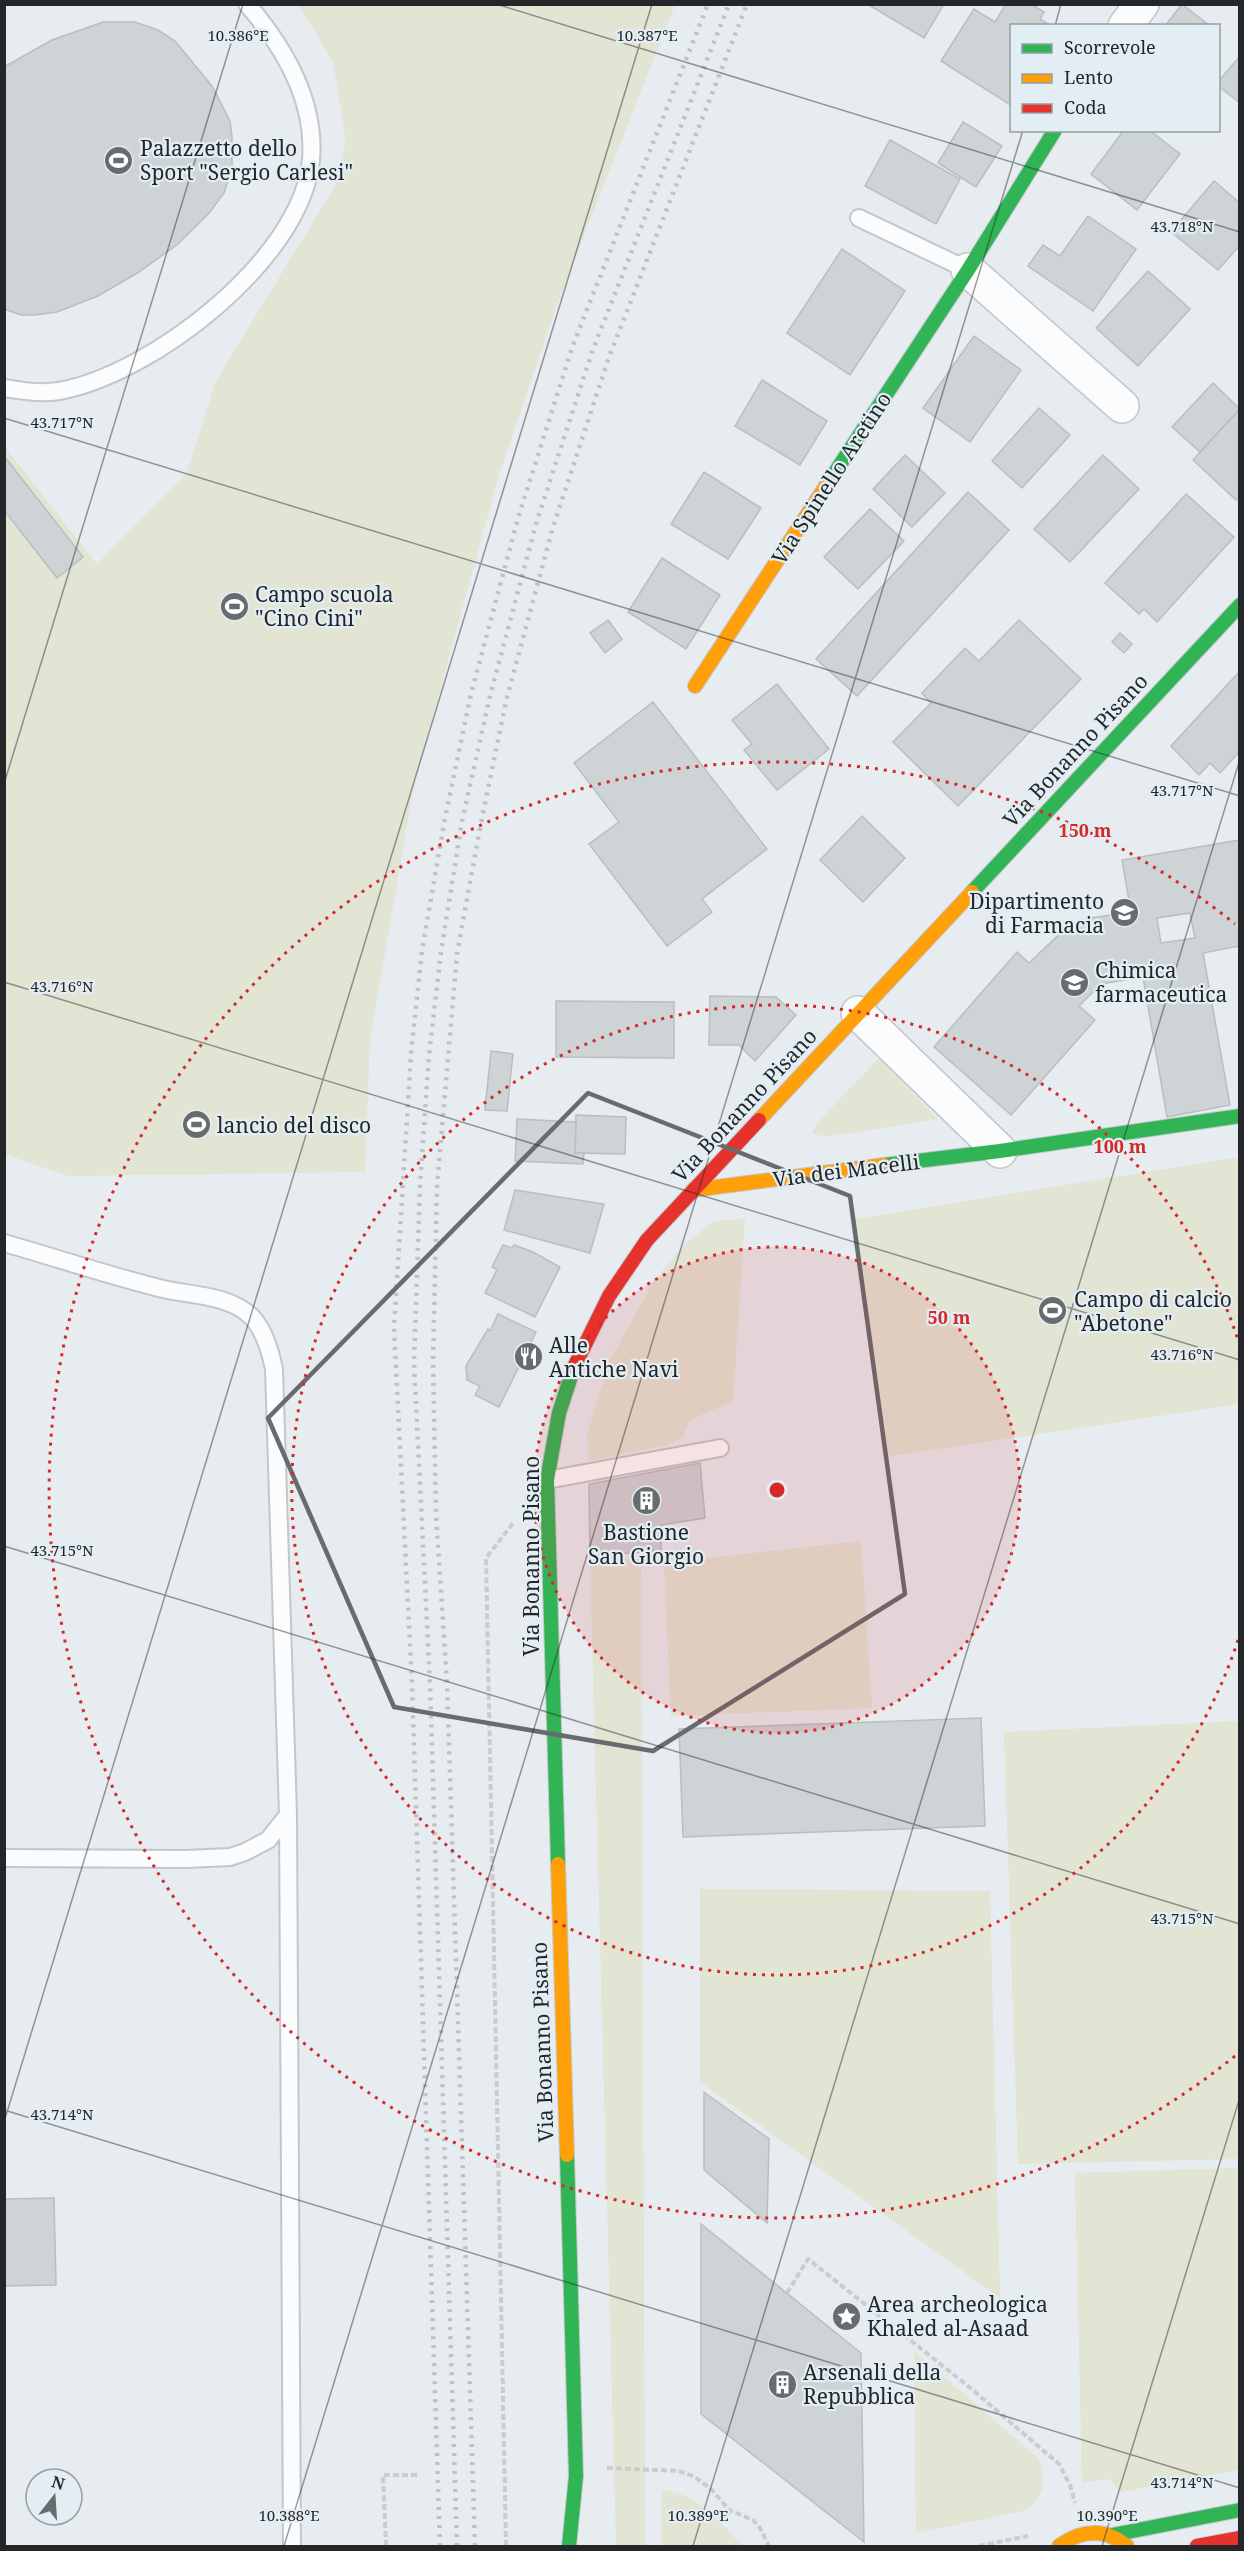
<svg xmlns="http://www.w3.org/2000/svg" width="1244" height="2551" font-family="'Noto Serif',serif">
<style>
.green{fill:#e2e4d4}
.building{fill:#ced3d6;stroke:#b9bec1;stroke-width:1.5;fill-rule:evenodd}
.lines{fill:none;stroke-linecap:round;stroke-linejoin:round}
.lane-casing{stroke:#c3c7ca;stroke-width:20}
.street-casing{stroke:#c3c7ca;stroke-width:36}
.fast-casing{stroke:#c3c7ca;stroke-width:16}
.slow-casing{stroke:#c3c7ca;stroke-width:16}
.jam-casing{stroke:#c3c7ca;stroke-width:16}
.path{stroke:#caccce;stroke-width:4;stroke-dasharray:6 3;stroke-linecap:butt}
.lane{stroke:#fbfcfd;stroke-width:16}
.street{stroke:#fbfcfd;stroke-width:33}
.fast{stroke:#30b455;stroke-width:14}
.slow{stroke:#ff9f0a;stroke-width:14}
.jam{stroke:#e5322d;stroke-width:14}
.rail{stroke:#bfc1c2;stroke-width:4.5;stroke-dasharray:3 6;stroke-linecap:butt}
.marked{fill:none;stroke:#676c6f;stroke-width:4.5;stroke-linejoin:round}
.ticks{fill:none;stroke:#23272a;stroke-width:1.5;stroke-opacity:0.45}
.ring{fill:none;stroke:#d62828;stroke-width:3;stroke-dasharray:3 6}
.labels{text-anchor:middle;dominant-baseline:central;stroke-width:4.5;stroke-linejoin:round;paint-order:stroke}
.poi-label{font-size:21px;fill:#23272a;stroke:#e2edf4;text-anchor:start}
.street-label{font-size:21px;fill:#23272a;stroke:#e2edf4}
.ticks-label{font-size:15px;text-anchor:middle;fill:#23272a;stroke:#e2edf4;stroke-width:4.5;stroke-linejoin:round;paint-order:stroke}
.centre{fill:#d62828;stroke:#e2edf4;stroke-width:3}
.ring-label{font-size:18px;text-anchor:middle;font-weight:bold;fill:#d62828;stroke:#e2edf4;stroke-width:4.5;stroke-linejoin:round;paint-order:stroke}
</style>
<rect width="100%" height="100%" fill="#e6ecf0"/>
<g class="green">
<polygon points="298,5 675,5 559,299 498,478 414,785 370,1040 365,1172 68,1176 5,1154 4,446 97,564 187,473 216,381 336,184 346,141 333,61"/>
<polygon points="879,1058 938,1119 825,1137 812,1133 816,1124"/>
<polygon points="1239,1157 1239,1404 885,1457 855,1219"/>
<polygon points="745,1219 733,1401 690,1420 682,1438 668,1445 589,1461 587,1435 609,1362 654,1281 684,1245 714,1221"/>
<polygon points="861,1541 872,1708 671,1716 664,1563"/>
<polygon points="641,1558 645,2546 616,2546 590,1563"/>
<polygon points="1239,1721 1239,2159 1018,2164 1004,1732"/>
<polygon points="700,1889 990,1891 1000,2298 700,2082"/>
<polygon points="1239,2168 1239,2470 1121,2492 1109,2479 1082,2483 1075,2173"/>
<path d="M 914,2351 L 1039,2459 C 1046,2484 1046,2491 1028,2510 L 916,2533 Z"/>
<path d="M 662,2490 C 698,2493 719,2522 743,2546 L 662,2546 Z"/>
</g>
<g class="building">
<polygon points="867,4 944,4 924,38"/>
<polygon points="1006,4 1031,4 1044,12 1040,19 1051,26 1012,26 1012,106 941,61 974,9 995,22"/>
<polygon points="1182,4 1210,26 1165,26"/>
<polygon points="103,22 135,22 158,30 175,41 212,86 230,121 232,136 232,169 224,193 210,212 178,244 139,272 98,296 57,312 34,315 21,315 4,309 4,67 52,40"/>
<polygon points="1240,56 1240,103 1218,86 1218,82"/>
<polygon points="963,122 1002,146 976,187 938,163"/>
<polygon points="1124,130 1149,130 1180,154 1137,210 1091,174"/>
<polygon points="890,140 960,179 936,224 865,186"/>
<polygon points="1214,181 1240,203 1240,245 1218,270 1171,232"/>
<polygon points="1088,216 1136,249 1093,311 1028,266 1043,245 1060,256"/>
<polygon points="842,249 905,291 850,375 787,333"/>
<polygon points="1148,271 1190,309 1138,366 1096,328"/>
<polygon points="974,336 1021,370 970,442 923,408"/>
<polygon points="762,380 827,421 800,465 735,426"/>
<polygon points="1213,383 1240,409 1200,452 1172,427"/>
<polygon points="1039,408 1070,435 1022,488 992,461"/>
<polygon points="1240,409 1240,497 1236,500 1193,460"/>
<polygon points="905,455 945,493 912,527 873,489"/>
<polygon points="1103,455 1139,489 1070,562 1034,529"/>
<polygon points="4,456 83,557 57,578 4,510"/>
<polygon points="704,472 761,508 728,559 671,524"/>
<polygon points="968,492 1009,530 857,696 816,659"/>
<polygon points="1186,494 1234,537 1157,622 1144,609 1139,614 1105,583"/>
<polygon points="870,509 904,541 858,589 824,557"/>
<polygon points="662,558 720,595 686,649 628,612"/>
<polygon points="608,620 622,639 605,653 590,633"/>
<polygon points="1019,620 1081,679 958,806 893,742 931,703 922,693 965,648 979,661"/>
<polygon points="1120,633 1132,644 1124,653 1112,642"/>
<polygon points="1240,671 1240,751 1220,773 1210,763 1199,775 1171,746"/>
<polygon points="777,684 829,749 777,790 744,750 752,744 732,720"/>
<polygon points="653,702 767,849 702,899 712,912 667,946 589,844 619,822 574,763"/>
<polygon points="862,816 905,858 863,902 820,860"/>
<path d="M 1240,840 L 1240,946 L 1203,953 L 1230,1105 L 1167,1117 L 1143,977 L 1101,984 L 1079,1006 L 1095,1020 L 1011,1115 L 934,1047 L 1017,952 L 1029,963 L 1065,929 L 1090,918 L 1131,912 L 1122,860 ZM 1190,913 L 1195,938 L 1161,943 L 1157,918 Z"/>
<polygon points="710,996 776,997 796,1015 755,1061 739,1045 709,1045"/>
<polygon points="556,1001 674,1002 674,1058 556,1057"/>
<polygon points="491,1051 513,1054 507,1111 485,1110"/>
<polygon points="576,1115 626,1117 625,1154 575,1153"/>
<polygon points="517,1119 576,1122 575,1153 584,1153 583,1164 515,1161"/>
<polygon points="515,1190 604,1204 590,1253 504,1230"/>
<polygon points="503,1245 512,1248 514,1245 533,1252 560,1267 535,1317 485,1293 497,1270 492,1267"/>
<polygon points="498,1314 536,1332 499,1407 475,1395 480,1386 467,1380 466,1366 488,1329 490,1331"/>
<polygon points="700,1463 705,1518 661,1525 661,1550 590,1557 589,1484"/>
<polygon points="981,1718 985,1826 683,1837 679,1729"/>
<polygon points="704,2092 769,2139 767,2223 704,2170"/>
<polygon points="54,2198 56,2285 4,2286 4,2199"/>
<polygon points="701,2224 861,2353 864,2542 701,2414"/>
</g>
<g class="lines">
<defs>
<g id="lane">
<polyline points="859,218 968,270"/>
<path d="M 4,388 C 23,391 40,394 59,391 C 151,375 302,259 311,160 C 316,101 284,47 247,4"/>
<path d="M 4,1243 C 57,1258 110,1276 163,1289 C 190,1295 223,1295 246,1312 C 263,1324 270,1350 274,1369 L 288,1815 L 268,1840 L 245,1852 L 230,1857 L 186,1859 L 4,1858"/>
<polyline points="547,1480 720,1448"/>
<polyline points="288,1816 292,2546"/>
</g>
<g id="street">
<polyline points="1125,26 1142,4"/>
<polyline points="968,270 1122,406"/>
<polyline points="858,1013 1000,1151"/>
</g>
<g id="fast">
<polyline points="826,486 968,270 1055,130"/>
<polyline points="972,892 1240,605"/>
<polyline points="884,1165 1000,1151 1240,1116"/>
<polyline points="558,1864 547,1480 559,1413 574,1367"/>
<polyline points="567,2155 576,2476 569,2546"/>
<polyline points="1112,2535 1240,2510"/>
</g>
<g id="slow">
<polyline points="695,686 826,486"/>
<polyline points="759,1120 972,892"/>
<polyline points="693,1190 884,1165"/>
<polyline points="558,1864 567,2155"/>
<path d="M 1059,2546 C 1082,2529 1105,2528 1127,2546"/>
</g>
<g id="jam">
<polyline points="574,1367 609,1296 647,1240 759,1120"/>
<polyline points="1197,2546 1240,2538"/>
</g>
</defs>
<use href="#lane" class="lane-casing"/>
<use href="#street" class="street-casing"/>
<use href="#fast" class="fast-casing"/>
<use href="#slow" class="slow-casing"/>
<use href="#jam" class="jam-casing"/>
<g class="path">
<polyline points="787,2293 808,2259 968,2386 1059,2464 1070,2485 1075,2503"/>
<polyline points="607,2468 679,2471 695,2477 711,2489 729,2510 753,2520 760,2528 769,2546"/>
<polyline points="386,2546 383,2475 418,2475"/>
<polyline points="506,2546 486,1558 514,1522"/>
<polyline points="979,2546 1028,2536"/>
</g>
<use href="#lane" class="lane"/>
<use href="#street" class="street"/>
<use href="#fast" class="fast"/>
<use href="#slow" class="slow"/>
<use href="#jam" class="jam"/>
<g class="rail">
<polyline points="440,2546 412,1684 394,1328 411,1054 422,950 445,818 471,694 518,518 573,345 708,4"/>
<polyline points="457,2546 430,1684 414,1363 420,1185 429,1055 441,952 462,821 490,696 536,524 592,352 729,4"/>
<polyline points="475,2546 447,1683 436,1515 433,1362 437,1186 457,954 480,828 506,701 553,527 609,357 747,4"/>
</g>
</g>
<path class="marked" d="M 588,1093 L 850,1196 L 905,1594 L 653,1751 L 394,1707 L 268,1418 Z"/>
<path class="ticks" d="M 496,4 L 1240,232M 1055,26 L 1061,4M 4,418 L 1240,796M 4,784 L 243,4M 4,982 L 1240,1360M 4,1546 L 1240,1924M 4,2110 L 1240,2488M 4,2122 L 652,4M 284,2546 L 1023,130M 693,2546 L 1240,759M 1102,2546 L 1240,2097"/>
<circle cx="777" cy="1490" r="243" fill="#d62828" fill-opacity=".12"/>
<g class="ring">
<circle cx="777" cy="1490" r="243"/>
<path d="M1238 1640A485 485 0 1 1 1238 1340"/>
<path d="M1235 2056A728 728 0 1 1 1235 924"/>
</g>
<defs>
<symbol id="stadium-disc" viewBox="-11 -11 22 22"><circle r="9.5" fill="#676c6f" stroke="#e2edf4"/><path d="M0-5a6.5 5 0 1 0 0 10a6.5 5 0 1 0 0-10ZM-3.5-1.8h7v3.6h-7Z" fill="#fff"/></symbol>
<symbol id="university-disc" viewBox="-11 -11 22 22"><circle r="9.5" fill="#676c6f" stroke="#e2edf4"/><path d="M0-5L7-2L0 1L-7-2ZM-4 1L0 2.5L4 1V4Q0 6-4 4Z" fill="#fff"/></symbol>
<symbol id="restaurant-disc" viewBox="-11 -11 22 22"><circle r="9.5" fill="#676c6f" stroke="#e2edf4"/><path d="M-5-6h1v4h1v-4h1v4h1v-4h1v5L-1.5 .5V6h-2V.5L-5-1ZM5-6V6H3V1.5H1.5Q1.5-4 5-6Z" fill="#fff"/></symbol>
<symbol id="building-disc" viewBox="-11 -11 22 22"><circle r="9.5" fill="#676c6f" stroke="#e2edf4"/><path d="M-4-6H4V6H1V3H-1V6H-4ZM-2.5-4.3h1.7v1.8h-1.7ZM.8-4.3h1.7v1.8H.8ZM-2.5-1h1.7V.8h-1.7ZM.8-1h1.7V.8H.8Z" fill="#fff"/></symbol>
<symbol id="sight-disc" viewBox="-11 -11 22 22"><circle r="9.5" fill="#676c6f" stroke="#e2edf4"/><path d="M0-6L1.8-2.2L6-1.7L2.9 1.2L3.7 5.4L0 3.3L-3.7 5.4L-2.9 1.2L-6-1.7L-1.8-2.2Z" fill="#fff"/></symbol>
</defs>
<g fill-rule="evenodd">
<use href="#stadium-disc" x="102" y="144" width="33" height="33"/>
<use href="#stadium-disc" x="218" y="590" width="33" height="33"/>
<use href="#university-disc" x="1108" y="896" width="33" height="33"/>
<use href="#university-disc" x="1058" y="966" width="33" height="33"/>
<use href="#stadium-disc" x="180" y="1108" width="33" height="33"/>
<use href="#stadium-disc" x="1036" y="1294" width="33" height="33"/>
<use href="#restaurant-disc" x="512" y="1340" width="33" height="33"/>
<use href="#building-disc" x="630" y="1484" width="33" height="33"/>
<use href="#sight-disc" x="830" y="2300" width="33" height="33"/>
<use href="#building-disc" x="766" y="2368" width="33" height="33"/>
</g>
<g class="labels">
<g class="poi-label">
<text x="140" y="148">Palazzetto dello<tspan x="140" dy="24">Sport "Sergio Carlesi"</tspan></text>
<text x="255" y="594">Campo scuola<tspan x="255" dy="24">"Cino Cini"</tspan></text>
<text x="1104" y="901" text-anchor="end">Dipartimento<tspan x="1104" dy="24">di Farmacia</tspan></text>
<text x="1095" y="970">Chimica<tspan x="1095" dy="24">farmaceutica</tspan></text>
<text x="217" y="1125">lancio del disco</text>
<text x="1074" y="1299">Campo di calcio<tspan x="1074" dy="24">"Abetone"</tspan></text>
<text x="549" y="1345">Alle<tspan x="549" dy="24">Antiche Navi</tspan></text>
<text x="646" y="1532" text-anchor="middle">Bastione<tspan x="646" dy="24">San Giorgio</tspan></text>
<text x="867" y="2304">Area archeologica<tspan x="867" dy="24">Khaled al-Asaad</tspan></text>
<text x="803" y="2372">Arsenali della<tspan x="803" dy="24">Repubblica</tspan></text>
</g>
<g class="street-label">
<text transform="translate(831 478) rotate(-57)">Via Spinello Aretino</text>
<text transform="translate(1075 750) rotate(-47)">Via Bonanno Pisano</text>
<text transform="translate(744 1105) rotate(-47)">Via Bonanno Pisano</text>
<text transform="translate(846 1170) rotate(-7)">Via dei Macelli</text>
<text transform="translate(531 1556) rotate(-90)">Via Bonanno Pisano</text>
<text transform="translate(542 2042) rotate(-92)">Via Bonanno Pisano</text>
</g>
</g>
<g class="ticks-label">
<text x="238" y="41">10.386°E</text>
<text x="647" y="41">10.387°E</text>
<text x="1182" y="232">43.718°N</text>
<text x="62" y="428">43.717°N</text>
<text x="1182" y="796">43.717°N</text>
<text x="62" y="992">43.716°N</text>
<text x="1182" y="1360">43.716°N</text>
<text x="62" y="1556">43.715°N</text>
<text x="1182" y="1924">43.715°N</text>
<text x="62" y="2120">43.714°N</text>
<text x="1182" y="2488">43.714°N</text>
<text x="289" y="2521">10.388°E</text>
<text x="698" y="2521">10.389°E</text>
<text x="1107" y="2521">10.390°E</text>
</g>
<circle cx="777" cy="1490" r="9" class="centre"/>
<g class="ring-label">
<text x="1085" y="837">150 m</text>
<text x="1120" y="1153">100 m</text>
<text x="949" y="1324">50 m</text>
</g>
<rect width="1244" height="2551" fill="none" stroke="#23272a" stroke-width="12"/>
<rect x="1010" y="24" width="210" height="108" fill="#e2edf4" stroke="#969ea3" stroke-width="1.5"/>
<rect x="1022" y="44" width="30" height="9" fill="#30b455" stroke="#969ea3" stroke-width="1.5"/>
<text x="1064" y="54" font-size="18" fill="#23272a">Scorrevole</text>
<rect x="1022" y="74" width="30" height="9" fill="#ff9f0a" stroke="#969ea3" stroke-width="1.5"/>
<text x="1064" y="84" font-size="18" fill="#23272a">Lento</text>
<rect x="1022" y="104" width="30" height="9" fill="#e5322d" stroke="#969ea3" stroke-width="1.5"/>
<text x="1064" y="114" font-size="18" fill="#23272a">Coda</text>
<g transform="translate(54 2497) rotate(17)"><circle r="28" fill="#e2edf4" stroke="#969ea3" stroke-width="1.5"/>
<path d="M0-4.5L10 22L0 15L-10 22Z" fill="#676c6f"/>
<text y="-9" font-size="16" font-weight="bold" text-anchor="middle" fill="#23272a">N</text>
</g>
</svg>
